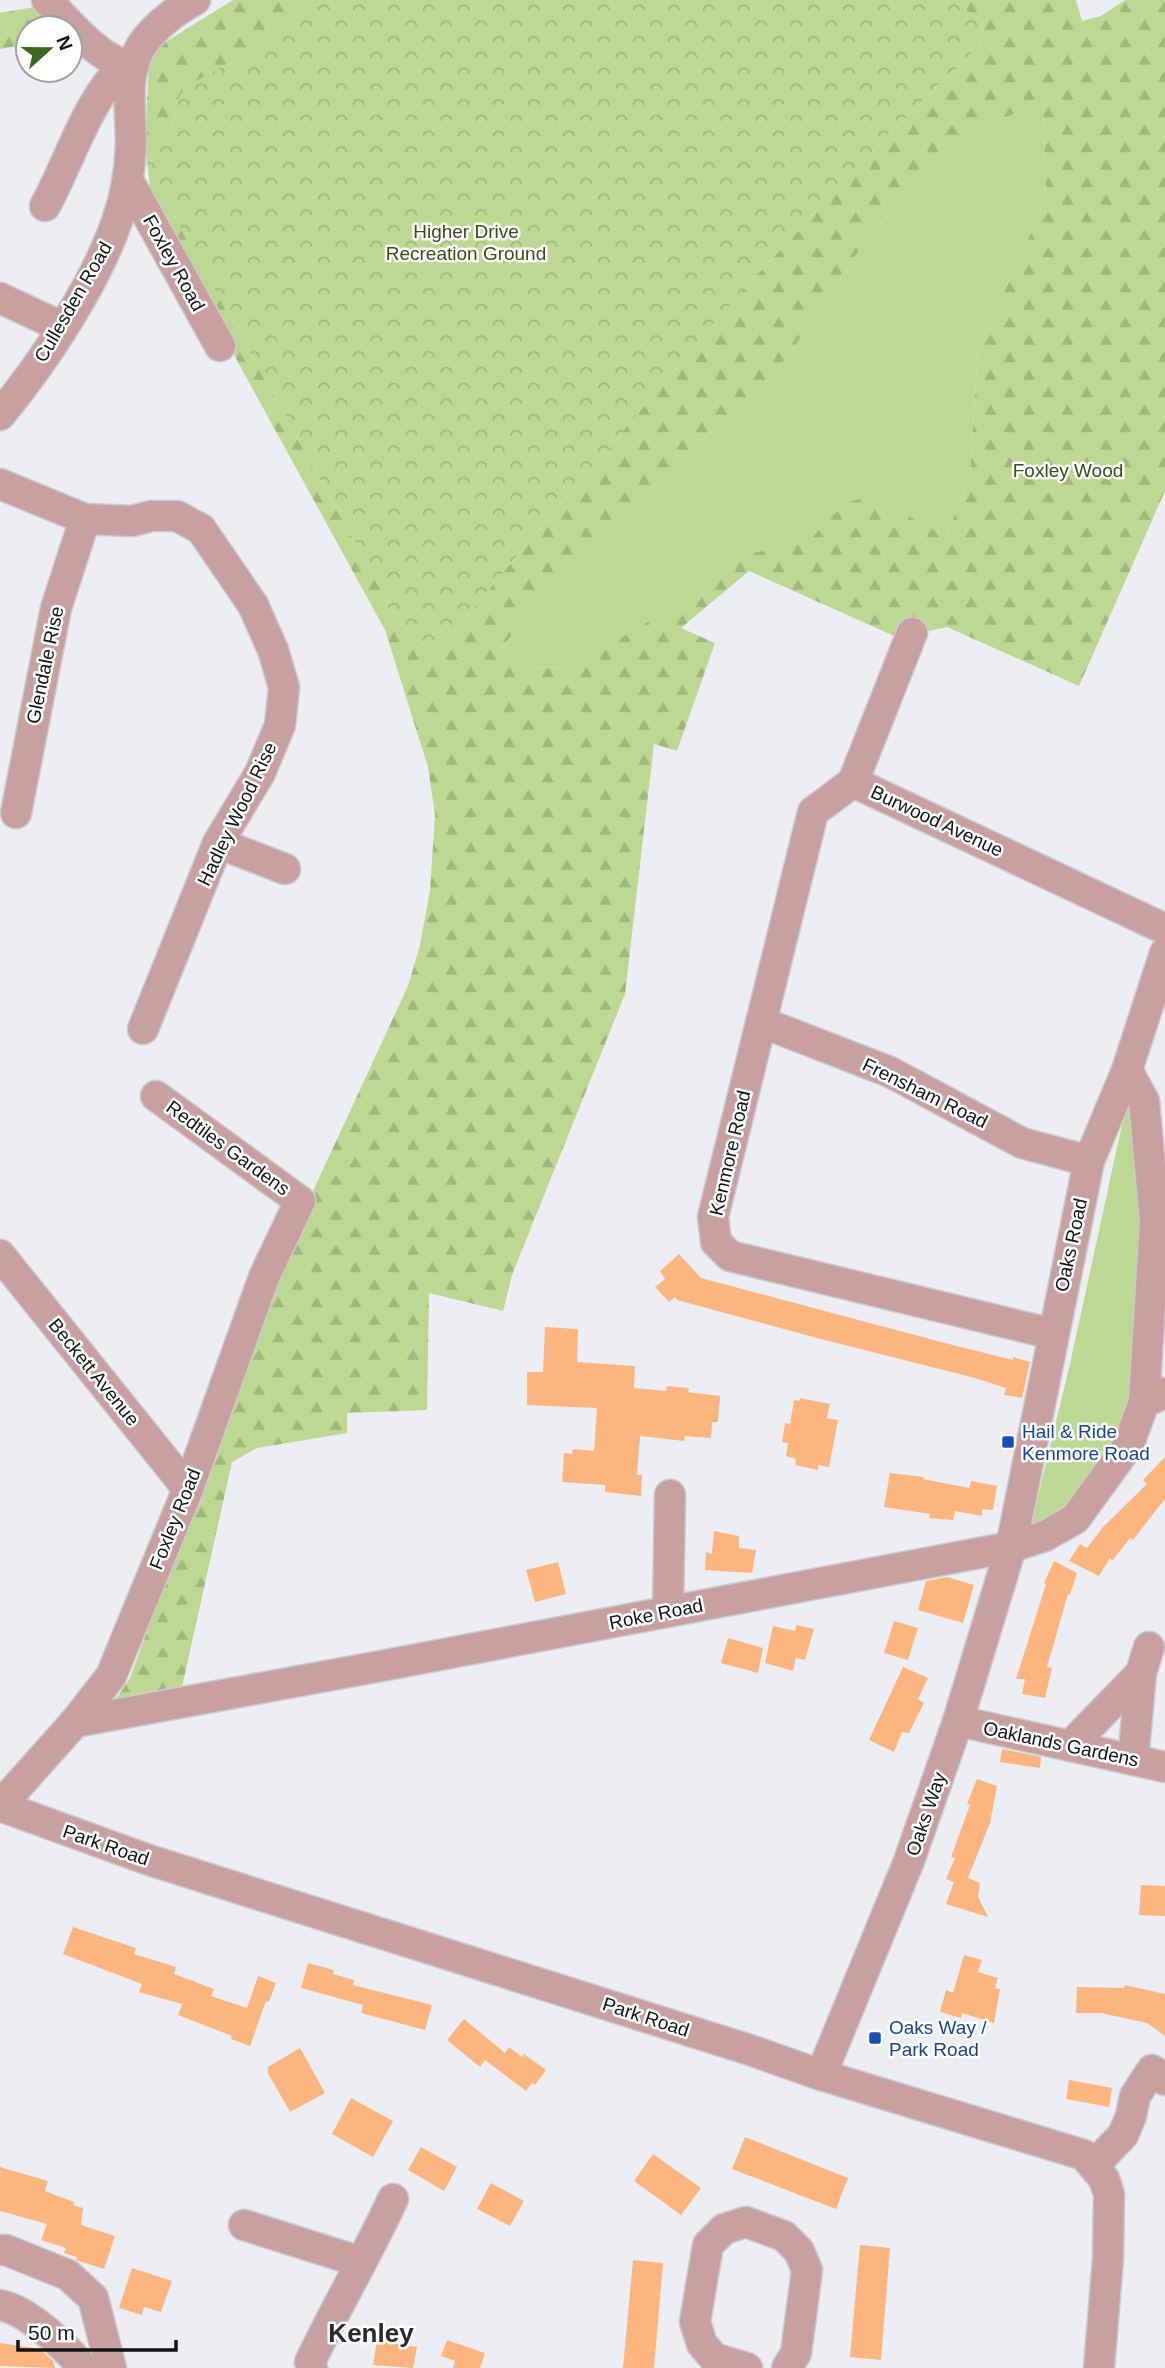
<svg xmlns="http://www.w3.org/2000/svg" width="1165" height="2368" font-family="Arial,sans-serif">
<style>
.green{fill:#bdd892}
.forest{fill:url(#forest-firs);fill-rule:evenodd}
.park{fill:url(#park-crowns)}
.building{fill:#fcb57f}
.lines{fill:none;stroke-linecap:round;stroke-linejoin:round}
.minor-casing{stroke:#cacbd0;stroke-width:33}
.minor{stroke:#c9a0a0;stroke-width:30}
.transit-dot{fill:#1a4fb4;stroke:#fff;stroke-width:2.5}
.labels{text-anchor:middle;dominant-baseline:central;stroke-width:5;stroke-linejoin:round;paint-order:stroke}
.park-label{font-size:19px;fill:#3a4c14;stroke:#fff}
.street-label{font-size:19px;fill:#121314;stroke:#fff}
.transit-label{font-size:19px;fill:#164399;stroke:#fff;text-anchor:start}
.district-label{font-size:26px;font-weight:bold;fill:#292a2e;stroke:#fff}
</style>
<defs>
<pattern id="forest-firs" width="22" height="20" patternUnits="userSpaceOnUse" patternTransform="scale(1.75)"><rect width="22" height="20" fill="#bdd892"/><path d="M5 1l3.5 6h-7zM16 11l3.5 6h-7z" fill="#a1b87d"/></pattern>
<pattern id="park-crowns" width="20" height="18" patternUnits="userSpaceOnUse" patternTransform="scale(1.75)"><rect width="20" height="18" fill="#bdd892"/><path d="M2 6a3 3 0 1 1 6 0M12 15a3 3 0 1 1 6 0" fill="none" stroke="#a1b87d"/></pattern>
</defs>
<rect width="100%" height="100%" fill="#edeef4"/>
<g class="green">
<polygon points="1043,103 1046,199 978,348 970,476 946,537 829,518 809,541 778,549 569,668 521,667 502,647 544,596 676,463 762,387 788,356 864,243 920,177 985,125"/>
<polygon points="1144,1101 1144,1402 1075,1519 1027,1542 1070,1364 1125,1111"/>
</g>
<g class="forest">
<path d="M 233,0 L 321,0 C 297,17 274,36 250,52 C 231,65 200,75 184,91 C 164,113 190,125 145,144 L 149,63 L 159,46 Z"/>
<path d="M 953,0 L 1076,0 L 1082,21 L 1101,16 L 1125,0 L 1165,0 L 1165,491 L 1079,686 L 947,627 L 924,632 L 892,635 L 749,571 L 681,628 L 715,643 L 677,751 L 654,744 L 625,994 L 512,1275 L 503,1311 L 429,1293 L 427,1410 L 347,1413 L 347,1433 L 257,1448 L 232,1462 L 180,1696 L 94,1715 L 118,1696 L 130,1678 L 294,1232 L 408,986 L 420,945 L 430,891 L 435,815 L 428,767 L 385,630 L 156,213 L 151,196 L 170,209 L 400,623 L 434,654 L 739,294 L 889,134 L 969,56 L 973,48 L 981,44 L 983,23 ZM 1043,103 L 1046,199 L 978,348 L 970,476 L 946,537 L 873,496 L 851,501 L 829,518 L 809,541 L 778,549 L 744,554 L 657,617 L 569,668 L 521,667 L 502,647 L 544,596 L 676,463 L 762,387 L 788,356 L 864,243 L 920,177 L 985,125 Z"/>
<polygon points="34,7 54,28 28,28 28,44 0,49 0,13"/>
</g>
<path class="park" d="M 321,0 L 953,0 L 983,23 L 981,44 L 973,48 L 969,56 L 889,134 L 739,294 L 434,654 L 400,623 L 170,209 L 151,196 L 145,144 C 190,125 164,113 184,91 C 200,75 231,65 250,52 C 274,36 297,17 321,0 Z"/>
<g class="building">
<polygon points="679,1254 701,1278 945,1343 1013,1360 1013,1357 1030,1362 1022,1398 1004,1395 1006,1388 975,1378 821,1339 677,1300 675,1297 669,1302 655,1287 665,1279 660,1271"/>
<polygon points="545,1327 578,1329 577,1362 635,1366 634,1388 666,1391 667,1386 689,1388 688,1392 720,1396 718,1422 712,1422 711,1438 685,1436 684,1441 640,1436 637,1475 642,1475 641,1496 605,1492 605,1485 562,1482 564,1453 572,1454 573,1449 594,1451 597,1408 527,1405 527,1372 543,1372"/>
<polygon points="800,1398 830,1404 827,1418 838,1420 829,1467 818,1465 818,1470 795,1465 796,1459 786,1456 788,1443 782,1442 785,1423 790,1424 794,1400 799,1401"/>
<polygon points="1165,1457 1165,1501 1164,1500 1133,1540 1130,1538 1112,1561 1110,1558 1099,1576 1069,1561 1080,1544 1087,1548 1103,1527 1147,1484 1143,1480"/>
<polygon points="890,1473 924,1477 923,1479 969,1488 971,1481 997,1486 993,1510 982,1509 982,1516 955,1511 953,1520 929,1518 930,1514 884,1507"/>
<polygon points="714,1531 739,1536 739,1548 756,1550 752,1573 705,1570 706,1552 712,1554"/>
<polygon points="1054,1561 1077,1573 1070,1595 1068,1594 1047,1667 1052,1668 1045,1698 1022,1694 1025,1679 1016,1679 1046,1584 1044,1583"/>
<polygon points="558,1562 566,1594 535,1602 526,1570"/>
<polygon points="947,1577 974,1585 963,1623 918,1610 926,1581"/>
<polygon points="894,1621 918,1628 908,1660 884,1653"/>
<polygon points="796,1625 814,1629 805,1660 796,1658 793,1671 765,1663 773,1626 795,1631"/>
<polygon points="728,1638 763,1648 758,1673 721,1663"/>
<polygon points="903,1667 928,1678 918,1699 924,1703 909,1733 902,1732 894,1752 869,1740"/>
<polygon points="1002,1749 1041,1757 1040,1768 1000,1762"/>
<polygon points="977,1779 997,1786 990,1823 968,1878 980,1883 978,1897 988,1917 946,1904 954,1882 946,1879 955,1858 951,1857 970,1805 967,1804"/>
<polygon points="1141,1885 1165,1886 1165,1916 1139,1915"/>
<polygon points="73,1927 136,1948 134,1954 176,1967 174,1974 214,1989 211,1996 247,2008 258,1976 276,1983 269,2002 266,2001 250,2046 231,2039 232,2036 178,2015 182,2004 139,1992 142,1984 63,1954"/>
<polygon points="964,1955 982,1960 978,1972 998,1978 995,1988 1000,1989 994,2023 962,2013 961,2018 940,2012 946,1990 953,1993"/>
<polygon points="308,1963 334,1970 333,1974 354,1980 353,1985 432,2005 425,2030 361,2013 363,2005 301,1988"/>
<polygon points="1125,1985 1165,1994 1165,2036 1147,2023 1101,2013 1076,2013 1077,1987 1124,1988"/>
<polygon points="464,2019 505,2053 509,2047 522,2057 524,2054 546,2070 535,2085 532,2083 526,2091 485,2060 480,2067 447,2040"/>
<polygon points="300,2048 325,2093 290,2112 268,2073 268,2067"/>
<polygon points="1069,2080 1112,2088 1109,2107 1066,2099"/>
<polygon points="351,2098 393,2121 373,2157 332,2134"/>
<polygon points="745,2137 848,2178 836,2209 732,2169"/>
<polygon points="421,2147 457,2167 444,2191 408,2170"/>
<polygon points="653,2154 701,2188 681,2215 634,2181"/>
<polygon points="0,2167 48,2181 45,2191 74,2202 73,2205 83,2208 81,2225 115,2236 104,2269 76,2260 77,2257 64,2253 66,2248 41,2240 47,2224 0,2211"/>
<polygon points="491,2183 524,2201 510,2226 477,2209"/>
<polygon points="860,2245 890,2248 881,2360 850,2357"/>
<polygon points="633,2260 663,2263 654,2368 623,2368"/>
<polygon points="132,2268 172,2281 161,2312 144,2307 142,2315 119,2308"/>
<polygon points="377,2340 417,2347 413,2368 373,2365"/>
<polygon points="447,2340 485,2353 480,2368 453,2368 455,2361 441,2356"/>
<polygon points="0,2343 40,2349 53,2361 55,2368 0,2366"/>
</g>
<g class="lines">
<defs>
<g id="minor">
<path d="M 47,0 C 66,20 105,67 134,65"/>
<polyline points="128,180 220,346"/>
<path d="M 45,206 C 69,163 88,97 125,65"/>
<polyline points="0,298 62,327"/>
<path d="M 0,415 C 43,363 97,282 118,218 C 126,195 130,169 131,144 C 131,116 125,80 137,54 C 147,32 174,11 195,0"/>
<polyline points="0,484 85,519 132,521 151,516 177,516 201,529 253,605 273,650 284,687 280,725 260,773 218,843 143,1029"/>
<polyline points="912,633 853,782 1165,929"/>
<polyline points="853,782 813,812 713,1217 716,1242 730,1256 1053,1334"/>
<polyline points="16,813 56,608 85,519"/>
<polyline points="218,843 285,869"/>
<polyline points="761,1022 890,1072 1022,1143 1089,1161"/>
<polyline points="1127,1070 1144,1101 1155,1221 1144,1402"/>
<polyline points="0,1255 188,1489"/>
<polyline points="668,1612 670,1495"/>
<polyline points="958,1721 1165,1767"/>
<polyline points="75,1722 381,1666 1011,1547 1045,1536 1075,1519 1128,1446 1144,1402 1165,1393"/>
<polyline points="1070,1746 1141,1673"/>
<polyline points="1133,1760 1141,1673 1149,1647"/>
<polyline points="0,1806 149,1860 750,2050 821,2075 1084,2155 1104,2179 1109,2194 1108,2258 1099,2368"/>
<polyline points="0,1806 75,1722 111,1676 188,1489 264,1277 300,1201 156,1096"/>
<polyline points="821,2075 909,1861 958,1721 1011,1547 1089,1161 1127,1070 1165,953"/>
<polyline points="1094,2165 1123,2135 1131,2116 1135,2096 1152,2070 1165,2080"/>
<polyline points="244,2225 361,2262"/>
<polyline points="0,2250 6,2250 68,2275 93,2298 111,2368"/>
<path d="M 0,2305 C 28,2310 65,2347 84,2368"/>
<path d="M 312,2368 L 310,2362 C 336,2307 367,2255 393,2199"/>
<polyline points="747,2368 714,2358 702,2344 695,2322 708,2245 724,2229 746,2222 784,2236 799,2251 807,2270 796,2353 787,2368"/>
</g>
</defs>
<use href="#minor" class="minor-casing"/>
<use href="#minor" class="minor"/>
</g>
<g class="transit-dot">
<rect x="1001" y="1435" width="14" height="14" rx="3.5"/>
<rect x="868" y="2031" width="14" height="14" rx="3.5"/>
</g>
<g class="labels">
<g class="park-label">
<text x="466" y="231">Higher Drive<tspan x="466" dy="22">Recreation Ground</tspan></text>
<text x="1068" y="470">Foxley Wood</text>
</g>
<g class="street-label">
<text transform="translate(174 263) rotate(61)">Foxley Road</text>
<text transform="translate(73 302) rotate(-60)">Cullesden Road</text>
<text transform="translate(45 665) rotate(-78)">Glendale Rise</text>
<text transform="translate(237 814) rotate(-64)">Hadley Wood Rise</text>
<text transform="translate(937 821) rotate(25)">Burwood Avenue</text>
<text transform="translate(925 1093) rotate(26)">Frensham Road</text>
<text transform="translate(228 1148) rotate(36)">Redtiles Gardens</text>
<text transform="translate(730 1153) rotate(-77)">Kenmore Road</text>
<text transform="translate(1071 1245) rotate(-78)">Oaks Road</text>
<text transform="translate(94 1372) rotate(51)">Beckett Avenue</text>
<text transform="translate(175 1519) rotate(-68)">Foxley Road</text>
<text transform="translate(656 1614) rotate(-11)">Roke Road</text>
<text transform="translate(1061 1744) rotate(12)">Oaklands Gardens</text>
<text transform="translate(926 1814) rotate(-71)">Oaks Way</text>
<text transform="translate(106 1845) rotate(19)">Park Road</text>
<text transform="translate(646 2017) rotate(18)">Park Road</text>
</g>
<g class="transit-label">
<text x="1022" y="1431">Hail &amp; Ride<tspan x="1022" dy="22">Kenmore Road</tspan></text>
<text x="889" y="2027">Oaks Way /<tspan x="889" dy="22">Park Road</tspan></text>
</g>
<g class="district-label">
<text x="371" y="2333">Kenley</text>
</g>
</g>
<g transform="translate(49 49) rotate(69)"><circle r="33" fill="#ffffff" stroke="#a0a1a1" stroke-width="2"/>
<path d="M0-5L12 26L0 18L-12 26Z" fill="#3d6621"/>
<text y="-10" font-size="19" font-weight="bold" text-anchor="middle" fill="#121314">N</text>
</g>
<path d="M18 2340v10h158v-10" fill="none" stroke="#121314" stroke-width="3.5"/>
<text x="28" y="2340" font-size="21" fill="#121314" stroke="#ffffff" stroke-width="5" paint-order="stroke">50 m</text>
</svg>
